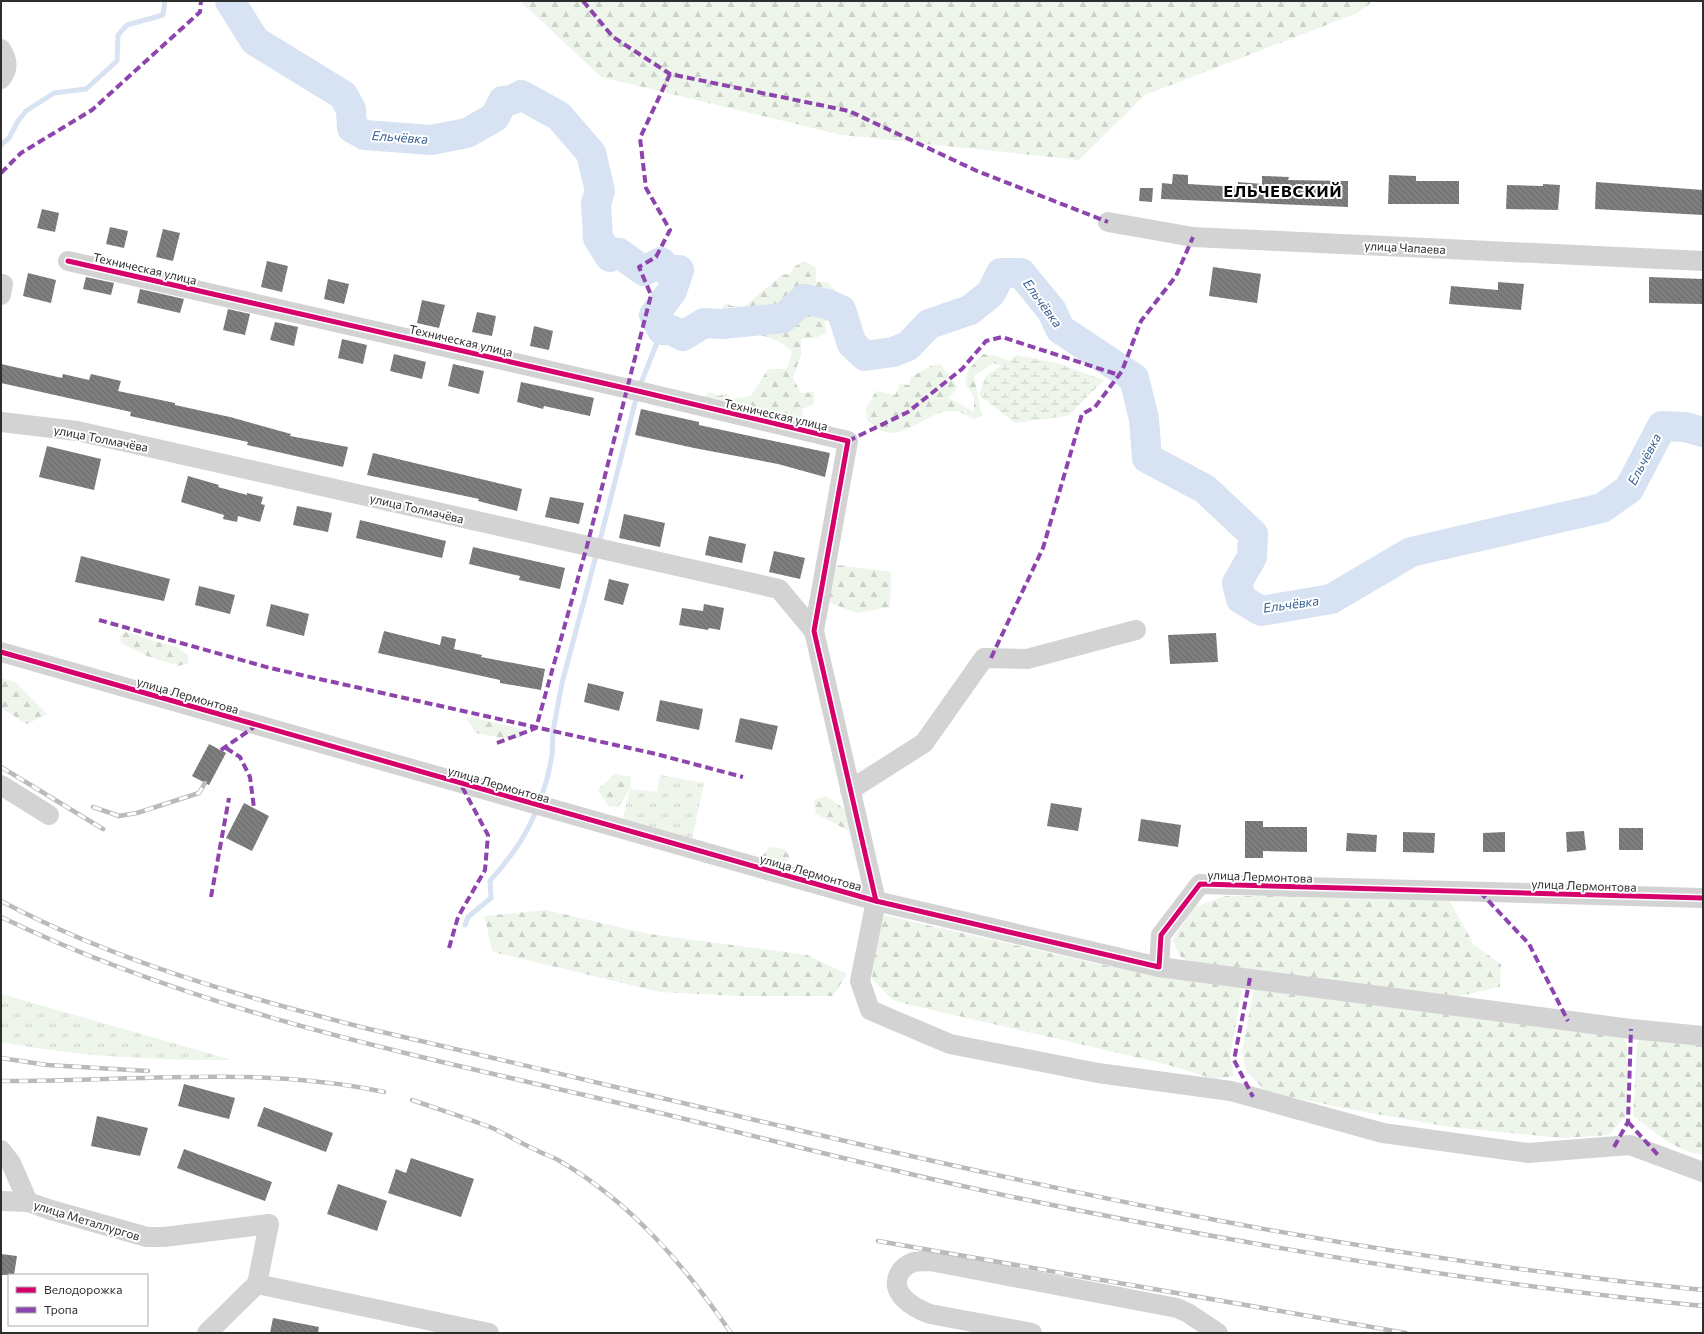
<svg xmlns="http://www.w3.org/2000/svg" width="1704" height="1334" font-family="Commissioner,sans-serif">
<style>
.grass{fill:url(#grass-tufts)}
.forest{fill:url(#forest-firs)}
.wetland{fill:url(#wetland-marsh)}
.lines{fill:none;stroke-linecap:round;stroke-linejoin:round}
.stream{stroke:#d7e3f2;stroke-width:5}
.river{stroke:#d7e3f2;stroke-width:30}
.building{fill:url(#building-back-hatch)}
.minor{stroke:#d3d3d3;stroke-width:20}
.rail-casing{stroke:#bababa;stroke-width:4.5}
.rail{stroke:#fff;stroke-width:3;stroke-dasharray:9;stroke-linecap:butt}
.quiet{stroke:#8e44ad;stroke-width:4;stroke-dasharray:8 4;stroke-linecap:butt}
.cycleway-casing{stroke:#fff;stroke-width:8}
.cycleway{stroke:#d6006c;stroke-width:5}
.labels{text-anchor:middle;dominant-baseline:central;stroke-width:4;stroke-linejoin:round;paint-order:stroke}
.street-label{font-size:12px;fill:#2e2e2e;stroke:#fff}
.water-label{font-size:13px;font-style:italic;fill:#386193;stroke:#fff}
.district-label{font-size:16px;font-weight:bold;letter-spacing:1px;fill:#000;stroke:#fff}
</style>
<defs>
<pattern id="grass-tufts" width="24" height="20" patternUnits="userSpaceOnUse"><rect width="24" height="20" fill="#eef5eb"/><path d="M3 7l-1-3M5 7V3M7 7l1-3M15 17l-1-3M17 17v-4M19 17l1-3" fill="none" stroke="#ccd2ca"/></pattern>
<pattern id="forest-firs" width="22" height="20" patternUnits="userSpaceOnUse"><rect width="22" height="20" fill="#eef5eb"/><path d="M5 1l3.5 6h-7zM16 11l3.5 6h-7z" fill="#ccd2ca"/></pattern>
<pattern id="wetland-marsh" width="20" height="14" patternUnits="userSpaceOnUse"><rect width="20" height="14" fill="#eef5eb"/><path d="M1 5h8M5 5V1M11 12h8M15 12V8" fill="none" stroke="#ccd2ca"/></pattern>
<pattern id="building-back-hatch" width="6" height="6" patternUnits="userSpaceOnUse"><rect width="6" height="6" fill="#7e7e7e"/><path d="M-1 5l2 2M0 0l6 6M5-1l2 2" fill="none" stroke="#686868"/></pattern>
</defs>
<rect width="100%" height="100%" fill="#fff"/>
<g class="grass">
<polygon points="660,775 704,783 691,844 622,822 630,789 657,792"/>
<path d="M 1,994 L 222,1057 L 232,1060 C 155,1061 76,1056 1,1042 Z"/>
</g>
<g class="forest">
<polygon points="520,1 1374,1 1355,14 1145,95 1079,160 842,135 601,77"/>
<path d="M 804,261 L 816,268 L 816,282 L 827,282 C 836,291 843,298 846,311 L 838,321 L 824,321 L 827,333 L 815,338 L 801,339 L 801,355 L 793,378 L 801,393 L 814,392 L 814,404 L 802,409 L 803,423 L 703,398 L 709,392 L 719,396 L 726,393 L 731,399 L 751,396 L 768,369 L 787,369 L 792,351 C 769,333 758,336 732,329 L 730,318 L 738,313 L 730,311 L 725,313 L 722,307 L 726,303 L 732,306 L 745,306 L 783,274 L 790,275 L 794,267 Z"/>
<path d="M 983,354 C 1006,356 1014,363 1030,379 L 994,363 L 974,376 L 982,416 L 974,419 C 968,416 960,411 954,411 C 927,409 906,442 880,430 C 876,428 871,423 867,420 L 866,408 L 876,391 L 895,395 L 900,384 L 909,385 L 911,377 L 931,366 L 940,364 L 958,387 L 949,398 L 974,412 L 974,398 L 965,382 L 969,369 Z"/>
<polygon points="831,564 891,572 890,607 857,613 822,600"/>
<polygon points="126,632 178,648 188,655 188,663 179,666 147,656 121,643 120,636"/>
<polygon points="1,678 15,682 47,714 27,724 1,708"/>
<polygon points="472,717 523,730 520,738 507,739 476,733 466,718"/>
<polygon points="615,774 631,777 630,789 618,807 608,806 598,789"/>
<polygon points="826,796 845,809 851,832 816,814 814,800"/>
<polygon points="770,847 784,849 790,857 784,865 762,856"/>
<polygon points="1226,896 1447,896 1474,945 1501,964 1500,987 1459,996 1285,977 1198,966 1181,957 1172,940 1195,907"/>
<polygon points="546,910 649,934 807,955 847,974 833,996 739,996 660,992 493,952 484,916"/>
<polygon points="883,915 1103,965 1243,984 1230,1056 1234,1076 1214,1079 1165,1064 894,1001 872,979 875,948"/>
<polygon points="1254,989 1623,1036 1627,1045 1627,1114 1609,1135 1562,1138 1450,1127 1354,1110 1266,1092 1246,1070 1242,1051"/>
<path d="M 1644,1037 L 1703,1045 L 1703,1155 C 1676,1151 1654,1132 1633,1116 L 1637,1042 Z"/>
</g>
<polygon class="wetland" points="1017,355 1060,364 1104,380 1068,416 1015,423 979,395 986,376"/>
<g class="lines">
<g class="stream">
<polyline points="1,145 9,138 18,121 26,111 54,93 86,89 117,61 118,35 127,25 163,15 165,1"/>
<polyline points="639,388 662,330"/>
<polyline points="599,544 637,395"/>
<polyline points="540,801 547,779 552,756 553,731 562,683 597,552"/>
<path d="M 465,925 L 468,917 L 491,898 L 490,881 C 509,859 527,836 537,808"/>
</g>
<polyline class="river" points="230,1 255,41 343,95 351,109 352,128 365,135 431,140 467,133 495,117 503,101 512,100 521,95 559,116 591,153 600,191 596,203 598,238 610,257 619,253 644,271 661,262 664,269 679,270 672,291 654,315 662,330 671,330 683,336 704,323 722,324 783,318 804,299 827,304 841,310 852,344 865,356 893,352 908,346 929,324 970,310 991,293 1001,273 1021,273 1052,311 1060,329 1134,378 1144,419 1147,458 1205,489 1253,534 1252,557 1237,583 1241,599 1261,611 1331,599 1411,552 1602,508 1629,489 1662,426 1685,427 1703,432"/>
</g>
<g class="building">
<polygon points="1173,174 1188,175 1188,184 1238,187 1238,182 1262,184 1262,176 1289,177 1288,180 1348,181 1348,207 1161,199 1162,183 1172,184"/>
<polygon points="1389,175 1416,176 1416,181 1459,181 1459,204 1388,204"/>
<polygon points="1596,182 1703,190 1703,215 1595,209"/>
<polygon points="1543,184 1560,185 1558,210 1506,209 1507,185 1543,186"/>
<polygon points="1140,188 1153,188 1152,202 1139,201"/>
<polygon points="42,209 59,213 55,232 37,228"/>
<polygon points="110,227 128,231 124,248 106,244"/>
<polygon points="163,229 180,233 173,261 156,257"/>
<polygon points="267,261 288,266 282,292 261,287"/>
<polygon points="1213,267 1261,274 1257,303 1209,296"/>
<polygon points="28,273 56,280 51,303 23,296"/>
<polygon points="86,277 114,283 111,295 83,289"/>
<polygon points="1649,277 1703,279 1703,304 1649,303"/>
<polygon points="328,279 349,284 344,304 324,299"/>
<polygon points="1498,282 1524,284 1521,310 1449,304 1451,286 1498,290"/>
<polygon points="140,289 184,299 180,313 137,303"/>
<polygon points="422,300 445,305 439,328 417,323"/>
<polygon points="228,309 250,314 245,335 223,330"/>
<polygon points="477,312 496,316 492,336 472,332"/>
<polygon points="275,322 298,327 294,346 270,340"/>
<polygon points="534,326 553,331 549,350 530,346"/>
<polygon points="342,339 367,345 363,364 338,358"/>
<polygon points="394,354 426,362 422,379 390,371"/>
<polygon points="1,364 62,378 63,374 89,380 91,374 121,381 118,391 175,403 175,405 230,417 291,434 290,436 348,447 343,467 247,445 248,442 130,416 131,412 1,383"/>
<polygon points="453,364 484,371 479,394 448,386"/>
<polygon points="521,382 594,398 590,416 544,406 543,409 517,402"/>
<polygon points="641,409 699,422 699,425 830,453 825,477 778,464 694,448 635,435"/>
<polygon points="47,446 101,459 94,490 39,477"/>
<polygon points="373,453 522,489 517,511 478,501 479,499 367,475"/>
<polygon points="188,476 219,485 218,487 247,495 247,493 263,497 261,504 265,505 260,522 238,516 237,522 223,519 224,515 181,502"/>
<polygon points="550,497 584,503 579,524 545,517"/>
<polygon points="297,506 332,513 328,532 293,525"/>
<polygon points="624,514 665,523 660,547 619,538"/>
<polygon points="360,520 446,541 442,558 356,538"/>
<polygon points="709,536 746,544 742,563 705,555"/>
<polygon points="473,547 565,568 560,589 519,580 520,576 469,564"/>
<polygon points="774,551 805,558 800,579 769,572"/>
<polygon points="81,556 170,579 164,601 75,582"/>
<polygon points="609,579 629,584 623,605 604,600"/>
<polygon points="199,586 235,595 230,614 195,605"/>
<polygon points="271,604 309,614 304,636 266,626"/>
<polygon points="704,604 724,608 720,630 709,628 708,630 679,625 682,608 703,611"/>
<polygon points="384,631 440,645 442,636 456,639 454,649 482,655 481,657 545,669 541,690 500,683 500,680 378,653"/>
<polygon points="1216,633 1218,662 1170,664 1168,635"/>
<polygon points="588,683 624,692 619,711 584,702"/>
<polygon points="660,700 703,709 699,730 656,721"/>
<polygon points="740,718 778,726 772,750 735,742"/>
<polygon points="209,744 226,753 209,785 192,776"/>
<polygon points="244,803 269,816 252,851 226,838"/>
<polygon points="1051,803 1082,808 1078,831 1047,826"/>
<polygon points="1141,819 1181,825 1178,847 1138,841"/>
<polygon points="1245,821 1263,821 1263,827 1307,827 1307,852 1263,851 1263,858 1245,858"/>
<rect x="1619" y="828" width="24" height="22"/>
<polygon points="1584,831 1586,850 1567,852 1566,832"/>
<polygon points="1403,832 1435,833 1434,853 1403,852"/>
<polygon points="1505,832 1505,852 1483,852 1483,833"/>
<polygon points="1347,833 1377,835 1376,852 1346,851"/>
<polygon points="184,1084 235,1098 229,1119 178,1106"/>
<polygon points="264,1107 333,1133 326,1152 257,1126"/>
<polygon points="97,1116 148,1128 140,1156 91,1146"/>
<polygon points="184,1149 272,1182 265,1201 177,1168"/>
<polygon points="411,1158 474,1179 461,1217 388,1193 396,1169 406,1173"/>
<polygon points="338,1184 387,1201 377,1231 327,1214"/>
<polygon points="1,1254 17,1256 14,1275 1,1275"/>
<polygon points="273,1318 319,1327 318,1333 270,1333"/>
</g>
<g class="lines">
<g class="minor">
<path d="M 1,49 C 8,60 9,69 1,79"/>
<polyline points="1108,222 1193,237 1703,261"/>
<polyline points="68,261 638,391 848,441 814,631 876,901 860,981 870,1010 950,1044 1098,1073 1231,1091 1383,1133 1528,1153 1630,1145 1703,1172"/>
<polyline points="1,295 3,284"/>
<polyline points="1,422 77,431 779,589 814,631"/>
<polyline points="1,652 876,901 1159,967 1161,935 1200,884 1703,898"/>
<polyline points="1,785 49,815"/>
<polyline points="850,790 924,743 984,658 1027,659 1136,630"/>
<polyline points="1159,967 1631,1029 1703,1036"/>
<polyline points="1,1150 11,1163 28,1202"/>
<polyline points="1,1201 28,1202 51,1210 147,1237 164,1237 269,1224 257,1284 207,1333"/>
<polyline points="257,1284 489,1333"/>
<path d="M 1032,1333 L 930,1314 C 914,1308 889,1294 899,1274 C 902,1268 908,1264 914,1262 C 919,1261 925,1261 930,1261 L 1177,1308 L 1188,1313 L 1218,1333"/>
</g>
<defs>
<g id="rail">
<polyline points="1,767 103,829"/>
<polyline points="93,807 119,816 137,813 199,793 205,783"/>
<path d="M 1,901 C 116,962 243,997 369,1029 C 651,1094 932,1166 1216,1220 C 1377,1251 1540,1274 1703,1290"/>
<path d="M 1,917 C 202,1014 424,1057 640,1108 C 763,1138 885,1170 1008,1196 C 1238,1244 1469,1283 1703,1306"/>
<polyline points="1,1058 47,1065 148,1071"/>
<path d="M 1,1081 C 129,1082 257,1065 384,1092"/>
<path d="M 412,1100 C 438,1109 464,1117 490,1127 C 506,1134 520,1143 536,1150 C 543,1154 551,1156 558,1160 C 630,1201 685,1266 731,1333"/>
<polyline points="878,1241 1406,1333"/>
</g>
</defs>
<use href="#rail" class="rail-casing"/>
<use href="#rail" class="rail"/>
<g class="quiet">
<polyline points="583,1 613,37 670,74 849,111 977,171 1108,222"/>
<polyline points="1,173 21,153 92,110 200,12 201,1"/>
<polyline points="848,441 908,412 962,369 986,341 1002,337 1119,375"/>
<polyline points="99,620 270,668 656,754 743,777"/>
<polyline points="991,658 1043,548 1082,414 1095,407 1122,371 1141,321 1176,276 1193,237"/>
<polyline points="497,743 536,728 587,546 651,295 639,267 656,257 670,230 646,188 640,138 670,74"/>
<polyline points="226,748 240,757 250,777 254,808"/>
<polyline points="221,750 257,725"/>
<polyline points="1480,892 1529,944 1568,1021"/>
<polyline points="211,897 229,798"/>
<polyline points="449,948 458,917 485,870 488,835 460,783"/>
<polyline points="1250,978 1234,1060 1253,1097"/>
<polyline points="1628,1122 1658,1155"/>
<polyline points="1614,1147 1628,1122 1631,1029"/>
</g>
<defs>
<g id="cycleway">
<polyline points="68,261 638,391 848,441 814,631 876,901"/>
<polyline points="1,652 876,901 1159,967 1161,935 1200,884 1703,898"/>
</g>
</defs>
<use href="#cycleway" class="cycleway-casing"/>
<use href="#cycleway" class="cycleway"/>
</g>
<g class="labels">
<g class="street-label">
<text transform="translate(1405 247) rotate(3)">улица Чапаева</text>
<text transform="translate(145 268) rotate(13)">Техническая улица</text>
<text transform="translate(461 340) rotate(13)">Техническая улица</text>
<text transform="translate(776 414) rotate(13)">Техническая улица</text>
<text transform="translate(101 438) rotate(11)">улица Толмачёва</text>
<text transform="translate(417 508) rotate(13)">улица Толмачёва</text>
<text transform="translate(188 695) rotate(16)">улица Лермонтова</text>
<text transform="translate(499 784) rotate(16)">улица Лермонтова</text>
<text transform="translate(811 872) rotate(16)">улица Лермонтова</text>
<text transform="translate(1260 876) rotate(2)">улица Лермонтова</text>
<text transform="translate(1584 885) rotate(2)">улица Лермонтова</text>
<text transform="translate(87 1220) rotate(17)">улица Металлургов</text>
</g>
<g class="water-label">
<text transform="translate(400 137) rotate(4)">Ельчёвка</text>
<text transform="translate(1043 303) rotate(54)">Ельчёвка</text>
<text transform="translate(1644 459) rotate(-62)">Ельчёвка</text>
<text transform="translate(1291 604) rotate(-8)">Ельчёвка</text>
</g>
<g class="district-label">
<text x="1283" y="190">ЕЛЬЧЕВСКИЙ</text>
</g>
</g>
<rect width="1704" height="1334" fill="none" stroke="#2e2e2e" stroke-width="4"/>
<rect x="8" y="1274" width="140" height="52" fill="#ffffff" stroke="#ababab"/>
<rect x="16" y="1287" width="20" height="6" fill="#d6006c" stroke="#ababab"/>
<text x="44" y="1294" font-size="12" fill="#2e2e2e">Велодорожка</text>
<rect x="16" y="1307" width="20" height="6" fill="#8e44ad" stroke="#ababab"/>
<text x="44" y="1314" font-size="12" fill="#2e2e2e">Тропа</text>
</svg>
